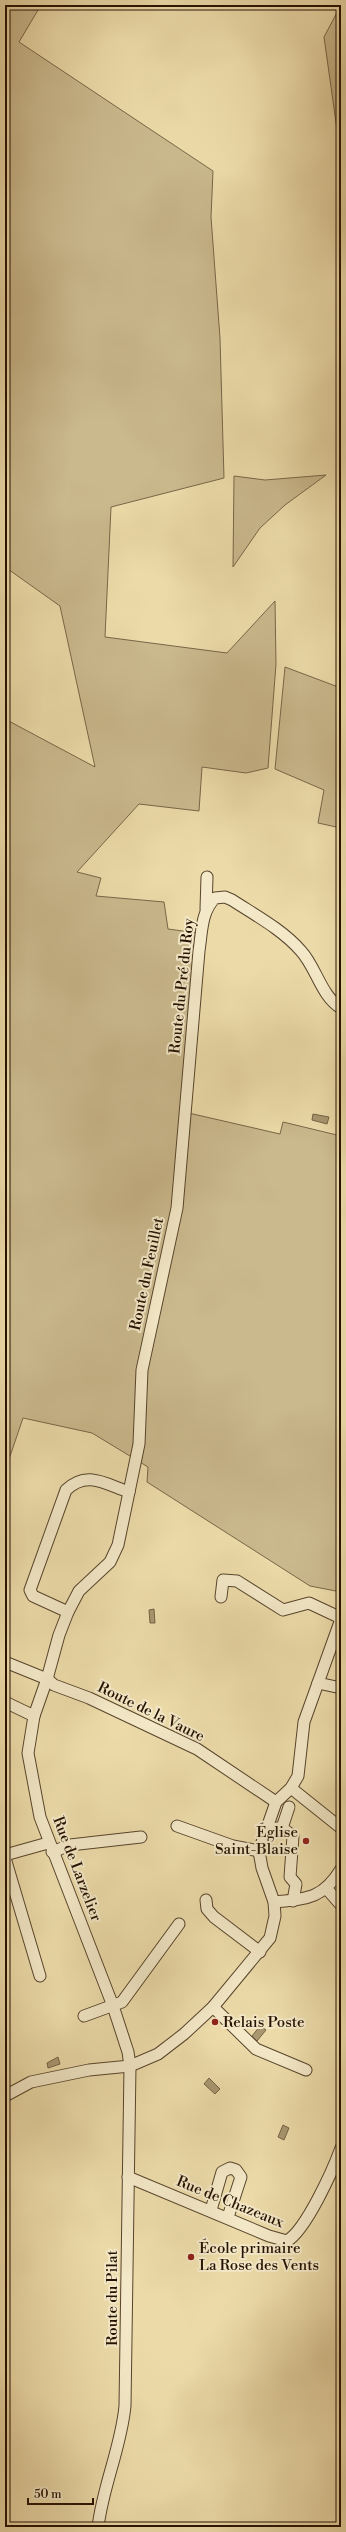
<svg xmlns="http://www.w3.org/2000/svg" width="346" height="2532" font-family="'Libre Bodoni',serif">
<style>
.green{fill:#cab98d;stroke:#786648}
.water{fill:#a89770;stroke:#746244}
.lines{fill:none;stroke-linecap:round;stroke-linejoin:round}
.minor-casing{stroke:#57442c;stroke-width:13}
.minor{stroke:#f3e8c7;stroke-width:11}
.poi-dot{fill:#8f2418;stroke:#f3e8c7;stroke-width:1.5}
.labels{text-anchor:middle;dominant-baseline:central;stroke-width:4;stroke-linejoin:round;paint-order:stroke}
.street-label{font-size:15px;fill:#251202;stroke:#f3e8c7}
.poi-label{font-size:15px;fill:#251202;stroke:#f3e8c7;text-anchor:start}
</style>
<rect width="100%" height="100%" fill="#ecdba9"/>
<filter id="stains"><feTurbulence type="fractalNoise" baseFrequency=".005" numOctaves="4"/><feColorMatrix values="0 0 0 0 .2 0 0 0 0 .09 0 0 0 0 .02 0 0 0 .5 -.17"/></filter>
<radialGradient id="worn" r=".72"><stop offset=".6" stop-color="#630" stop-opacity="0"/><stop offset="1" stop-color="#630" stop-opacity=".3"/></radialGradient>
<g class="green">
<polygon points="5,5 41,5 19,42 213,171 211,217 220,338 224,478 111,507 105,637 227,653 275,601 276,664 268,768 246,773 202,767 199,811 139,804 77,872 101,878 96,896 164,902 168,929 198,933 180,1111 280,1134 283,1122 341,1136 341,1592 310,1586 147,1482 148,1467 92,1433 23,1418 5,1471 5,719 95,767 60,606 5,567"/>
<polygon points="341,5 341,158 324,37"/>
<polygon points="326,475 285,505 260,528 233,567 234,476 265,480"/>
<polygon points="285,667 341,688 341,828 318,823 324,790 275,769"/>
</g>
<g class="water">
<polygon points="313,1114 329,1117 327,1124 312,1120"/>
<polygon points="154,1609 155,1623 150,1623 149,1610"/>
<polygon points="260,2026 266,2030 257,2041 252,2036"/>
<polygon points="58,2057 60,2064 48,2068 47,2063"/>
<polygon points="209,2078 220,2089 215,2094 204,2084"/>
<polygon points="283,2125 289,2128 284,2140 278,2137"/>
</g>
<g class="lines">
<defs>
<g id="minor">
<polyline points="206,909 207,877"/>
<polyline points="221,1597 223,1580 237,1581 283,1610 309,1603 341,1618"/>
<path d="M 68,1612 L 33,1596 L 30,1590 L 66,1490 C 87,1470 105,1484 129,1492"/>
<polyline points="5,1662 47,1679 54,1685 89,1698 197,1749 276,1802"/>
<polyline points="318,1683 341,1688"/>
<polyline points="5,1702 34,1716"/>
<polyline points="291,1788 341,1828"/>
<polyline points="177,1826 233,1846 259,1851"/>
<polyline points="276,1828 282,1828 289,1807"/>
<polyline points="282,1828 293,1836 290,1877 296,1884 293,1901"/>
<polyline points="52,1852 70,1845 141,1837"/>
<polyline points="5,1855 48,1843"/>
<polyline points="5,1858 40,1976"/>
<polyline points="326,1888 341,1905"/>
<polyline points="206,1900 207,1909 214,1917 260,1952"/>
<path d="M 274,1902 C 306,1899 323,1899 341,1869"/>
<polyline points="213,2007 256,2049 306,2070"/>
<polyline points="84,2016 122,2002 179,1924"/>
<polyline points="5,2096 31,2082 89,2070 130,2066 158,2054 184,2034 213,2007 270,1938 275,1916 274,1902 262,1868 259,1851 276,1802 291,1788 298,1776 304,1722 341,1619"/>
<path d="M 128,2177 L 269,2236 L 287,2241 C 306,2230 333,2170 341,2148"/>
<polyline points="211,2210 222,2172 230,2168 236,2170 241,2177 228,2217"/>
<path d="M 98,2527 C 103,2485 121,2448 125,2406 L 130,2066 L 128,2052 L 113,2006 L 40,1817 L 28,1753 L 34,1716 L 47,1679 L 59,1635 L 68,1612 L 79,1591 L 110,1562 L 118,1545 L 139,1444 L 142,1370 L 177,1208 L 199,951 C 202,932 201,912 215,898 L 225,897 L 232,900 C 255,915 283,930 301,951 C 316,967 321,996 341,1008"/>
</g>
</defs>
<use href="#minor" class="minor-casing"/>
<use href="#minor" class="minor"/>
</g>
<g class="poi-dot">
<circle cx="306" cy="1841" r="4"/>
<circle cx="215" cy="2022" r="4"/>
<circle cx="191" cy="2257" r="4"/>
</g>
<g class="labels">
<g class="street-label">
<text transform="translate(182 986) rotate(-84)">Route du Pré du Roy</text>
<text transform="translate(147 1274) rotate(-78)">Route du Feuillet</text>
<text transform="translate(151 1712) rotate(26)">Route de la Vaure</text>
<text transform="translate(77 1869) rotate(69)">Rue de Larzelier</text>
<text transform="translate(230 2202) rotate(22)">Rue de Chazeaux</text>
<text transform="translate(112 2298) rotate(-90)">Route du Pilat</text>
</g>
<g class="poi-label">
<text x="298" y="1832" text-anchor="end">Église<tspan x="298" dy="17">Saint-Blaise</tspan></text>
<text x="223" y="2022">Relais Poste</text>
<text x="199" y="2248">École primaire<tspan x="199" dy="17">La Rose des Vents</tspan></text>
</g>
</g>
<rect width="346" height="2532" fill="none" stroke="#ecdba9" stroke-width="20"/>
<rect x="6" y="6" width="334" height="2520" fill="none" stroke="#251202" stroke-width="2"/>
<rect x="10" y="10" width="326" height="2512" fill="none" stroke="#251202"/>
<path d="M28 2498v6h65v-6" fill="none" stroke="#251202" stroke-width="2"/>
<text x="34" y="2498" font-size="12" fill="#251202" stroke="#f3e8c7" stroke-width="3" paint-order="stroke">50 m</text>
<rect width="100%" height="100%" filter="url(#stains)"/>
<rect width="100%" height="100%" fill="url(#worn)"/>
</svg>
